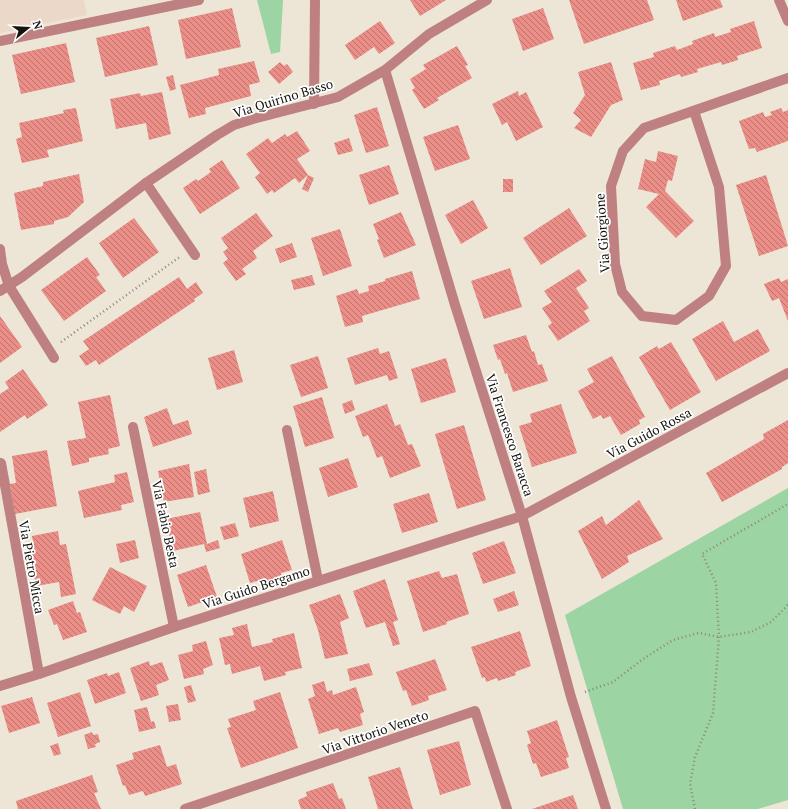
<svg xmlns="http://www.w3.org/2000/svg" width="788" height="809" font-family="'PT Serif',serif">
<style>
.education{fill:#ecd8c9}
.green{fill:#9cd4a3}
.building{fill:url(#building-back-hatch)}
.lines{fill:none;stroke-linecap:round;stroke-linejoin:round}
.path{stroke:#8c877c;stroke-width:2.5;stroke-dasharray:1 3;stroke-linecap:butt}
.minor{stroke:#bf8082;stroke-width:10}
.labels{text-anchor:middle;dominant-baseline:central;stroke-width:3.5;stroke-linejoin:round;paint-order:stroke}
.street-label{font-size:13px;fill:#16130e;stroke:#fff}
</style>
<defs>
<pattern id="building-back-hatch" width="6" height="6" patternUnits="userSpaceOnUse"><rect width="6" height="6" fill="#ea8e87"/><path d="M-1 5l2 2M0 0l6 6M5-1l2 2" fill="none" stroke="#bd736d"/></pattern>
</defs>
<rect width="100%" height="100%" fill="#ede6d6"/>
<polygon class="education" points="0,0 84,0 87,15 0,33"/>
<g class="green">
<polygon points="257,0 283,0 280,52 271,54"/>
<polygon points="788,488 788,800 758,809 623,809 565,615"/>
</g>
<g class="building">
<polygon points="410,0 446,0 420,16"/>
<polygon points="569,0 647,0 654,20 584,44"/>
<polygon points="676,0 720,0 723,7 683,21"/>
<polygon points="232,8 241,47 186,59 178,20"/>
<polygon points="543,8 554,39 523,51 512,19"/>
<polygon points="380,21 395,43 379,54 374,47 355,60 345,45"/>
<polygon points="754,21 762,48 737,56 738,60 722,65 721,62 697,69 698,72 681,77 680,74 659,81 660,85 641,90 633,63 654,57 653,53 675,46 677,50 693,44 692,41 714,33 715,37 731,32 730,29"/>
<polygon points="149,26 158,65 105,77 96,38"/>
<polygon points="66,43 75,82 21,94 12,55"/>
<polygon points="457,46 468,65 465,66 472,78 437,98 439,100 424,109 412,90 415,88 410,79 426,69 423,65"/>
<polygon points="254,61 260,82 249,85 251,96 205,108 206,114 189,118 180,85 219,75 218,69"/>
<polygon points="280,62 284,66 287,64 293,72 279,84 268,72"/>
<polygon points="611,62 623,100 611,105 591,137 574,128 581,120 573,113 585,95 578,72"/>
<polygon points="173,75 176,89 170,91 166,77"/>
<polygon points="518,91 519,96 526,92 543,127 516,141 507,122 502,125 492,104"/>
<polygon points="162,92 171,134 149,140 146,123 116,129 110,99 140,93 141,96"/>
<polygon points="377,107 389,146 366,153 354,115"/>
<polygon points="76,108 83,141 47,150 49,157 22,163 16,139 22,137 19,123 64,113 63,110"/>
<polygon points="781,108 783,112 788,110 788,141 757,152 755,148 749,149 739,121 763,112 765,117 772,115 770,112"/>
<polygon points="458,125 470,159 435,171 423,137"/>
<polygon points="297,131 310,151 297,159 308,175 299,183 295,178 274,193 272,190 267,194 255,177 260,173 246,154 268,138 272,143 285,134 287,137"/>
<polygon points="349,138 353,151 338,155 334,143"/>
<polygon points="658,151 678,156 672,181 668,180 665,191 694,221 676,238 646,207 659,194 638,189 645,159 656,162"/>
<polygon points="222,160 240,188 200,214 183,188 196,179 198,181 211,172 209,169"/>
<polygon points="389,165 399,194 369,205 359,175"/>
<polygon points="79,174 84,202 68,217 54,221 54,224 21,230 14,193 43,186 43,182"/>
<polygon points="308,175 314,178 308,192 302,189"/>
<polygon points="766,175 788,246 759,256 736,185"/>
<rect x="503" y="179" width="10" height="13"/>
<polygon points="473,200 488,228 461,244 445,215"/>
<polygon points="569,208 587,236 541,265 523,238"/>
<polygon points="401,212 416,245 384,258 377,240 379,239 373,224"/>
<polygon points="256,213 273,236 253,251 257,258 242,269 246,274 236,281 223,263 228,259 223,252 228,248 221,238"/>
<polygon points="134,218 159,252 123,278 99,243"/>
<polygon points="340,229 352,266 323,276 311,238"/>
<polygon points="292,243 297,257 280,263 275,249"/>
<polygon points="87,257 100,275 96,277 106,291 64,321 41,290"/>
<polygon points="510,268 522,307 484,319 471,281"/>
<polygon points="579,269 587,281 576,288 589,308 584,311 590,321 558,341 548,326 552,323 542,308 552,302 544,291"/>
<polygon points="412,271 420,299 362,316 363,322 345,327 336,296 357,289 359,294 369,291 368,286 385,281 385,279"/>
<polygon points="312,275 315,285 294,290 291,280"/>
<polygon points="179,277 187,289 196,282 203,293 194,299 195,301 99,365 96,360 86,366 79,356 89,349 83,341"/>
<polygon points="779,278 781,282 788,279 788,321 779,298 772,301 764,284"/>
<polygon points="0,316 22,347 0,363"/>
<polygon points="723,321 734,342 758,329 770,351 716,381 692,339"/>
<polygon points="526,335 532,352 534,351 538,365 542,364 548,381 513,392 507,373 505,374 500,359 498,360 493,345"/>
<polygon points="671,342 701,392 670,410 639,357 657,346 659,349"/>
<polygon points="378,348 380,354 389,351 398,378 389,381 387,375 355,385 347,358"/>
<polygon points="234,350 243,382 217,390 208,358"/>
<polygon points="318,356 328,388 301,397 290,365"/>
<polygon points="612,356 645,417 639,420 640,424 621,435 610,416 603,419 601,415 593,419 578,391 594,382 587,369"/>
<polygon points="446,358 456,392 421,403 411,369"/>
<polygon points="23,369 48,405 27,419 25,415 0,432 0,394 9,388 5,382"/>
<polygon points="110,395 120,446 108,449 109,454 89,458 89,462 72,466 67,441 86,438 78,402"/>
<polygon points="322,397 334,438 305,447 293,406"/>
<polygon points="352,400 355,410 345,414 342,404"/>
<polygon points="387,404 395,426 400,424 408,445 412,444 421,466 390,478 382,456 377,458 368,435 363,437 355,416"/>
<polygon points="561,404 577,453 532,467 519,426 532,422 530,414"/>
<polygon points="167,408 173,425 188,420 192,434 153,447 144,417"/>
<polygon points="788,420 788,463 782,467 782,469 722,502 706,473 764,439 763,434"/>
<polygon points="464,425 486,500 457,509 435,434"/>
<polygon points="47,450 57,506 15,514 10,484 16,483 12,456"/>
<polygon points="348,458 358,487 328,497 319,468"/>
<polygon points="189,464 194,497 164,502 158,471"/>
<polygon points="206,469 210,492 198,495 194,472"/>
<polygon points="127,472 134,502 121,505 122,510 84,518 78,491 115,482 114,475"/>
<polygon points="273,491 279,521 250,528 243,498"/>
<polygon points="429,493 438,522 402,533 393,504"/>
<polygon points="639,500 663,539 627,556 629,562 602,579 578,531 602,516 606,525"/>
<polygon points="200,512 207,544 218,540 220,548 206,552 204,544 173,551 166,519"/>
<polygon points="235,523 239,536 224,540 220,527"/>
<polygon points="58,531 60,545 66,544 76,594 61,597 59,582 36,586 29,549 34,548 32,536"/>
<polygon points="135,540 139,558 120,563 116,544"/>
<polygon points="282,540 292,570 281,573 282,578 262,584 261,580 250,583 241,554"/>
<polygon points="504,541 516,573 483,584 472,553"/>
<polygon points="206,565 217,597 188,607 177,575"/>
<polygon points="110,567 147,586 134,612 124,606 120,614 92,600"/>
<polygon points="439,571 442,578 457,574 469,614 446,622 447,624 423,632 407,581"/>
<polygon points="385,579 398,620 393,622 400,644 393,646 385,622 366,628 353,591"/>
<polygon points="514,591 519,605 498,612 493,599"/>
<polygon points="340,594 349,618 340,622 348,654 325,659 318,630 309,605"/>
<polygon points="73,601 77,613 80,612 87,632 63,640 57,624 54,625 48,610"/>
<polygon points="247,624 252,647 273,642 272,639 294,633 302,668 285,672 286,675 264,681 260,666 232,674 230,664 225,665 219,638 234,635 232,628"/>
<polygon points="520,631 531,666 515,672 516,675 498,681 497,678 486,682 485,677 482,678 471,647"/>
<polygon points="206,641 213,665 203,669 204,674 184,679 178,655 193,651 192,645"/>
<polygon points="435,659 447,690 428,696 429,700 412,706 406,690 403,691 396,672"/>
<polygon points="149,661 150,666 162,662 169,680 156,685 159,695 141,701 130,668"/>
<polygon points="369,663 373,675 350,681 347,669"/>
<polygon points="119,672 126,693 95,704 87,680 107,673 108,676"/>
<polygon points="324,681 327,692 332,690 333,695 356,687 364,712 360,714 363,725 340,732 338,728 319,734 308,699 315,696 312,685"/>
<polygon points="191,685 196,701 188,703 184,687"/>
<polygon points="80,692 91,726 58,737 47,703"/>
<polygon points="280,692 298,748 241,768 227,728 231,727 228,719 256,710 253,701"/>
<polygon points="32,697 40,723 9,733 1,706"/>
<polygon points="178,704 181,720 169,722 166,706"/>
<polygon points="147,707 151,722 154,721 156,728 139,732 134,710"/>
<polygon points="557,720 569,757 566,758 569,768 541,777 536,763 533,764 527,745 531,743 527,731"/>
<polygon points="92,732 93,735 98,734 100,742 95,744 96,747 88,749 84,735"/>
<polygon points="459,741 471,785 440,795 427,750"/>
<polygon points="58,743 61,754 54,756 50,746"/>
<polygon points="160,745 167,767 176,764 182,784 145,796 143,791 129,795 125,785 123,786 116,765 134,759 132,753"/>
<polygon points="400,767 413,809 378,809 368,777"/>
<polygon points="92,775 98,792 94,793 101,809 18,809 16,801"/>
<polygon points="333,783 339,799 342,798 346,809 301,809 298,800 307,796 306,792"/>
<polygon points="573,795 578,809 532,809"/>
</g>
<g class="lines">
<g class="path">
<polyline points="61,342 181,256"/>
<polyline points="585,692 613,682 643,659 673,640 699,633 719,637 751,632 771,622 786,607 788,604"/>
<polyline points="695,809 690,784 695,757 713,713 719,637 716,583 702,554 788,504"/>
</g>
<g class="minor">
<polyline points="779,0 788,21"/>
<polyline points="0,41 199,0"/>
<polyline points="385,70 455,305 522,516 571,697 606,809"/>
<polyline points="314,104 315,0"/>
<polyline points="694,111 719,187 726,266 709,296 676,320 642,316 622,292 615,264 611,186 623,151 644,128 788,78"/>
<polyline points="146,183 195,255"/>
<polyline points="0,249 2,264 9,286 54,358"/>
<polyline points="0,291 22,277 146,183 217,135 234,125 253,119 338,97 385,70 429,34 487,0"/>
<polyline points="133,427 174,627"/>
<polyline points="287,430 318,580"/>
<polyline points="1,463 39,674"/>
<polyline points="0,686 39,674 174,627 522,516 788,373"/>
<polyline points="185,809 475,711 507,809"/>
</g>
</g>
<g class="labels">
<g class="street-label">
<text transform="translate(283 98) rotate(-17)">Via Quirino Basso</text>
<text transform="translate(602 233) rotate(-94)">Via Giorgione</text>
<text transform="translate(649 433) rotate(-28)">Via Guido Rossa</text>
<text transform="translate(510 435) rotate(72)">Via Francesco Baracca</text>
<text transform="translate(166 524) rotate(78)">Via Fabio Besta</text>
<text transform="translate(32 567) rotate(80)">Via Pietro Micca</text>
<text transform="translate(256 587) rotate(-18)">Via Guido Bergamo</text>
<text transform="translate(375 732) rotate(-19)">Via Vittorio Veneto</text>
</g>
</g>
<g transform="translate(28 28) rotate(72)" stroke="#ffffff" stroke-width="3" paint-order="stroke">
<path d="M0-3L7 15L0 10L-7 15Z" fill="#16130e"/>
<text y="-6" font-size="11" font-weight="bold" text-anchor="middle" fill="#16130e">N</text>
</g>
</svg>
